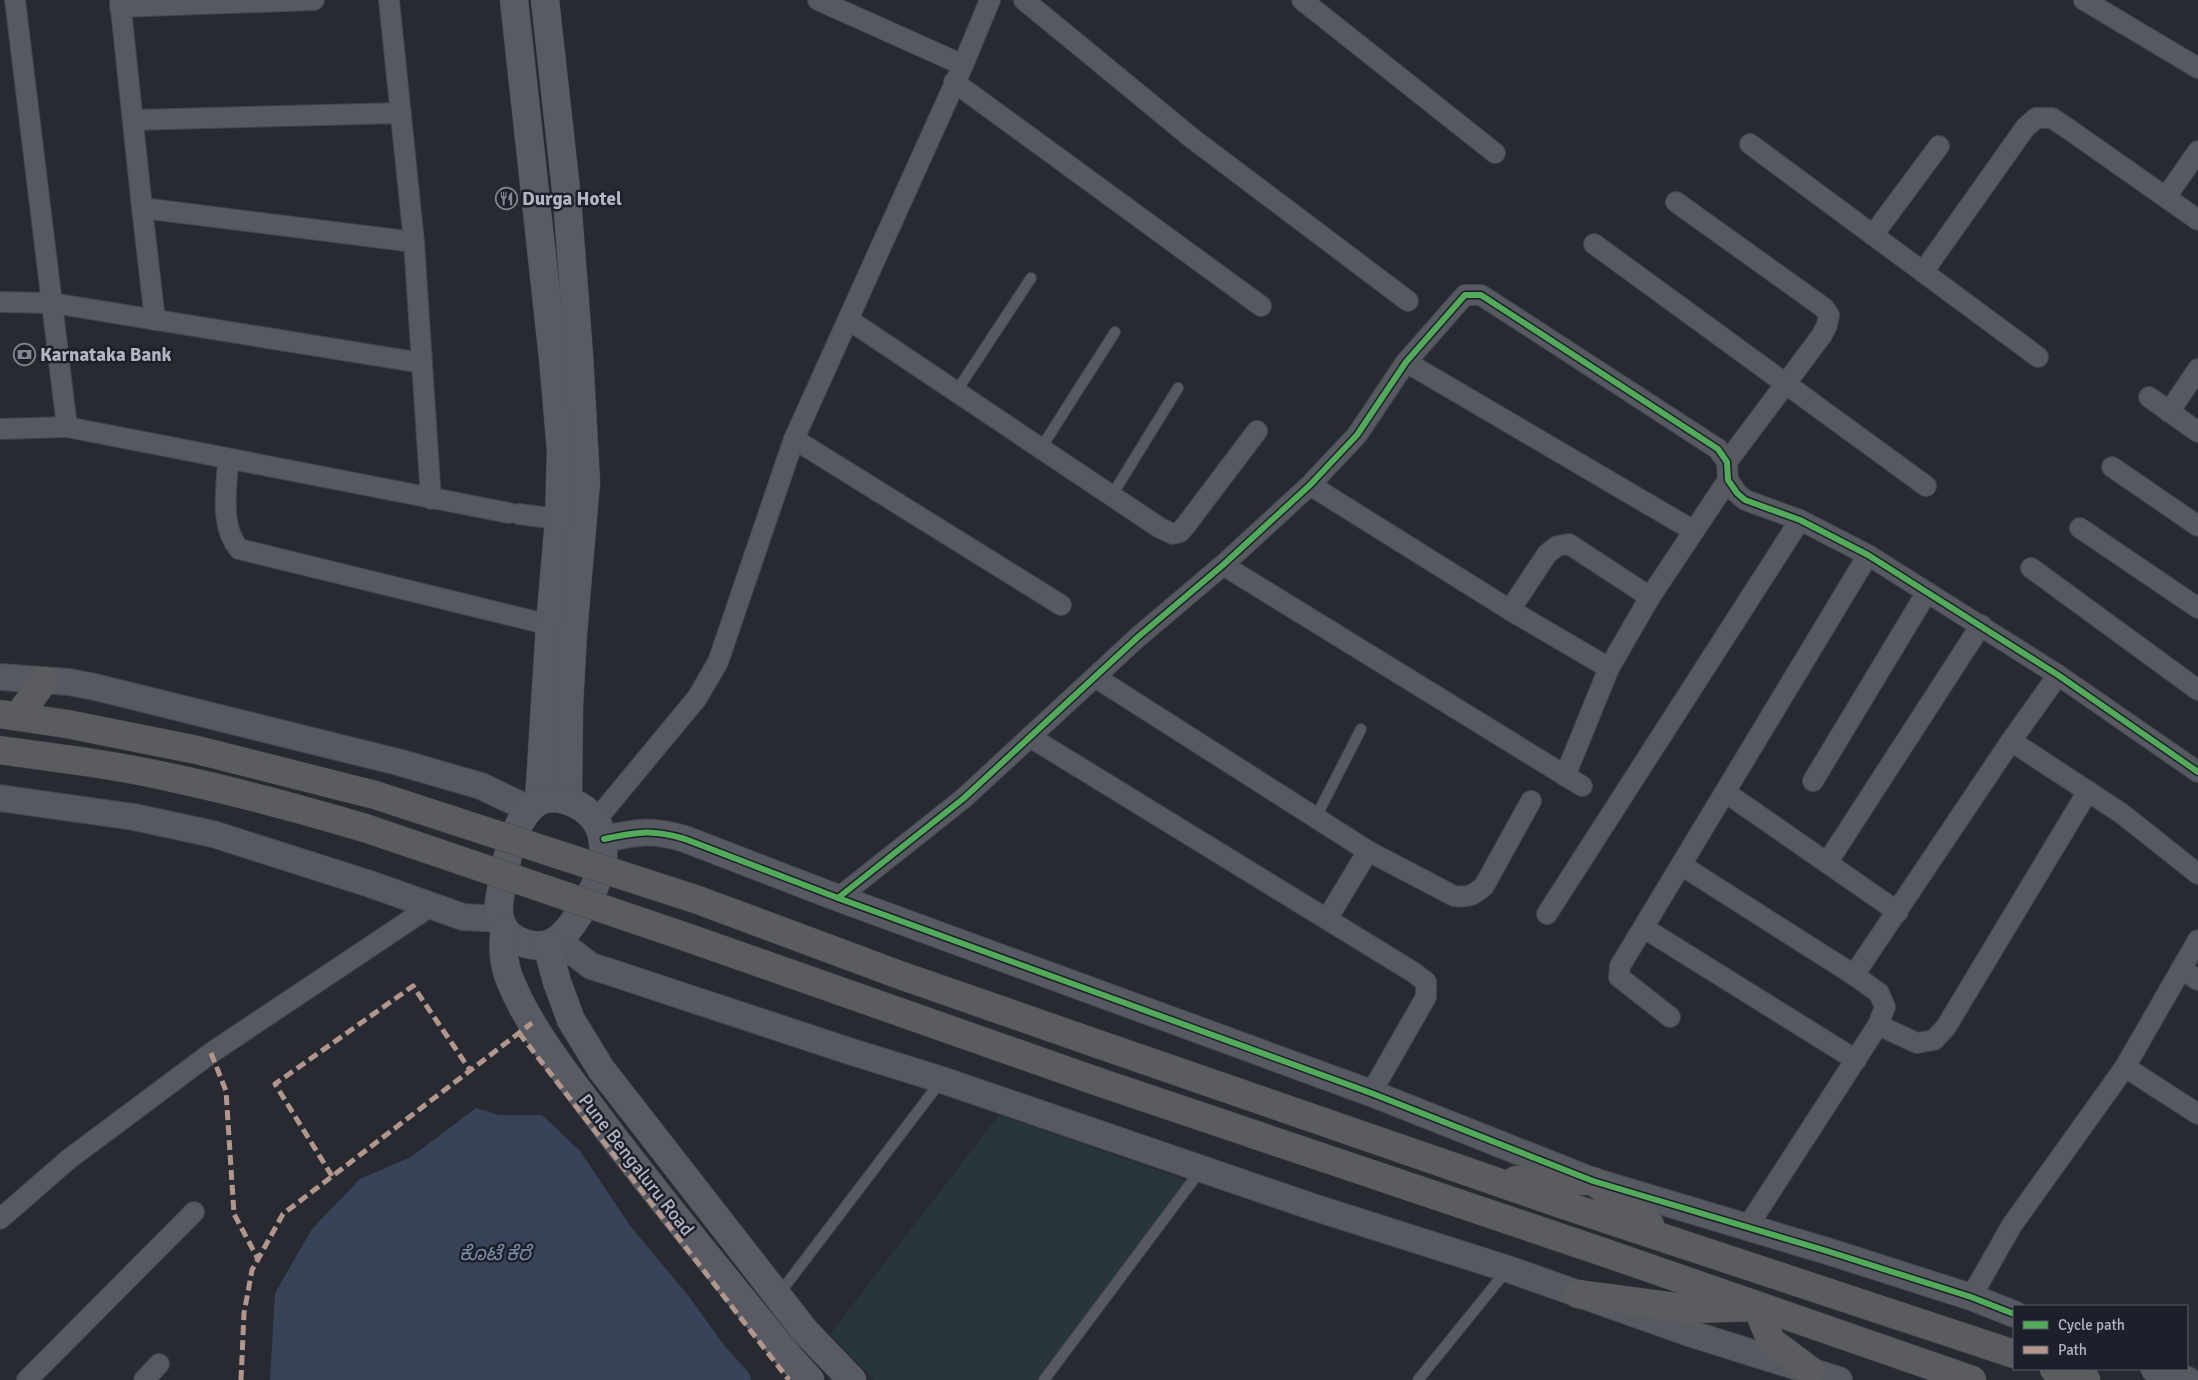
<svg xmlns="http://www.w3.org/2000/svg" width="2198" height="1380" font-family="Signika,'Noto Sans Kannada',sans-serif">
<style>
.green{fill:#293639}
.water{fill:#384358}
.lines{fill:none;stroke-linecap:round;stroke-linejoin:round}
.service-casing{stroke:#42454a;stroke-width:12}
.minor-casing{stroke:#42454a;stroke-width:22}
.tertiary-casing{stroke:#42454a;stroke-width:28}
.primary-casing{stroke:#44474e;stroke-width:29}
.trunk-casing{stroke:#43464d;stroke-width:29}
.service{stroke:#56595f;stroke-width:10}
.minor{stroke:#56595f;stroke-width:20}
.tertiary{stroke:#56595f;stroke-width:26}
.primary{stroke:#585b61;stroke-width:28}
.trunk{stroke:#5a5c60;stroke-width:28}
.trunk-bridge-casing{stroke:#43464d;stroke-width:29;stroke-linecap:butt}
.trunk-bridge{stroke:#5a5c60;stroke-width:28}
.quiet{stroke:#b2968c;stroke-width:5;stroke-dasharray:10 5;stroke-linecap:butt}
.cycleway-casing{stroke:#1c202a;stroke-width:9}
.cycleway{stroke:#51ab58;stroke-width:6}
.labels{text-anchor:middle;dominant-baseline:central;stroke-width:5;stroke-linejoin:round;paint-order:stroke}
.poi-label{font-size:19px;font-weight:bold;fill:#b1b6c2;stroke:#1c202a;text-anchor:start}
.street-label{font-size:19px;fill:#b1b6c2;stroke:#1c202a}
.water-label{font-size:20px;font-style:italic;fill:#7c8ba7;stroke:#1c202a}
</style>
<rect width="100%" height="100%" fill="#272a31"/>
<polygon class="green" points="999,1115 1188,1181 1037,1380 874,1380 830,1334"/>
<polygon class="water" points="476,1108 499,1115 542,1115 580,1151 631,1227 690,1298 723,1344 749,1373 751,1380 270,1380 275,1293 312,1229 360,1179 411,1157"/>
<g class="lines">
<defs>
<g id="service">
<polyline points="956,392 1031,278"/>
<polyline points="1041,448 1115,332"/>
<polyline points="1112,495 1178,388"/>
<polyline points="1316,817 1361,729"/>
<polyline points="779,1294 941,1081"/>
<polyline points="1044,1380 1200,1171"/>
<polyline points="1418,1380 1507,1270"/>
</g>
<g id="minor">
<polyline points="15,0 67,427 509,513"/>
<polyline points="120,0 142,208"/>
<polyline points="389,0 414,242"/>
<polyline points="818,0 963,65"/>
<polyline points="1024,0 1193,139 1408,301"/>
<polyline points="1302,0 1495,153"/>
<polyline points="2084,0 2198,68"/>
<polyline points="120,7 314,0"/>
<polyline points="954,82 1261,306"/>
<polyline points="133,120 401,113"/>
<polyline points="1750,144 2038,357"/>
<polyline points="2166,197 2198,151"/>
<polyline points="1676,202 1824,308 1829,315 1827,325 1822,335 1727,462"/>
<polyline points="1873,235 1939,146"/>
<polyline points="1594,244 1926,486"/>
<polyline points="1923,272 2025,128 2036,118 2052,118 2067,128 2198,220"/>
<polyline points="0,302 52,303 422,363 431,499"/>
<polyline points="155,320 142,208 414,242 422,363"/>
<polyline points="849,320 1160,528 1173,534 1180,532 1186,525 1257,431"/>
<polyline points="1406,362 1694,531"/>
<polyline points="2149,397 2198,432"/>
<polyline points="2169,412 2198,369"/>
<polyline points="0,429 67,427"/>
<polyline points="794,439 1061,605"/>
<path d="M 228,459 C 227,488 219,525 239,549 L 550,625"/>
<polyline points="2112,467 2198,526"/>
<polyline points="1310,485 1510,610 1609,668"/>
<polyline points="519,514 572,521"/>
<polyline points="2080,528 2198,608"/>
<polyline points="1223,565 1582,786"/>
<polyline points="2031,568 2198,690"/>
<polyline points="1510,610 1547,554 1557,546 1569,544 1650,597"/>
<path d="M 1095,677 L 1368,851 L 1454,896 C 1468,898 1474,895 1484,886 L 1531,801"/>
<polyline points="1030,737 1413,972 1426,982 1426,997 1371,1093"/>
<polyline points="2011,741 2121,813 2198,874"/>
<polyline points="1565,776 1609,668 1650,597 1728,480"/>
<polyline points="1813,781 1927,592"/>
<polyline points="1725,792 1898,912"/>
<polyline points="596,820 697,698 718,662 794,439 963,65 990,0"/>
<polyline points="1827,863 1981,625"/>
<polyline points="1681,865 1854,975 1879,993 1885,1007 1878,1025 1748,1226"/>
<polyline points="838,898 964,798 1138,637 1223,565 1310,485 1357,435 1406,362 1465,295 1481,295 1718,449 1727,462 1728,480 1737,493 1745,500 1800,520 1868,555 2058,675 2198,772"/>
<polyline points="1547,914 1800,520"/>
<polyline points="1327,919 1368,851"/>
<polyline points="1644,928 1856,1060"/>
<polyline points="2181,969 2198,980"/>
<polyline points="1854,975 2011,741 2058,675"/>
<polyline points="1670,1017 1619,977 1620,966 1868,555"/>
<polyline points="1878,1025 1917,1043 1934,1040 1946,1027 2088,791"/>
<polyline points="2125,1067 2198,1114"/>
<polyline points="0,1219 69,1159 211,1053 431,906"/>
<polyline points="1971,1297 2012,1225 2125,1067 2198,940"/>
<polyline points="27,1380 194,1212"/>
<polyline points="144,1380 159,1364"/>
</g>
<g id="tertiary">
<polyline points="0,677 69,682 95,687 398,762 481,786 529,809"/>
<polyline points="0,798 134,817 213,834 370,884 463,917 500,919"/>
<path d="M 604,839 C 639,832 651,829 685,839 L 838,898 L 1371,1093 L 1593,1181 L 1827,1251 L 1971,1297 L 2014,1314"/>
<polyline points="557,940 591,966 610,972 846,1050 942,1080 1313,1207 1508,1269 1692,1334 1839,1380"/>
<polyline points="2154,1369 2188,1380"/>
</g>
<g id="primary">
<polyline points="514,0 553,358 561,451 559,520 550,625 539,801"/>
<polyline points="545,0 567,199 579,355 586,482 573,633 569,705 568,800"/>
<path d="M 558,798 C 616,811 610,862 586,903 C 578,916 568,933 555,941 C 536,952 505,941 500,919 C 497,908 500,896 502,885 C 506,860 515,814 540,801 C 546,798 552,798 558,798 Z"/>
<path d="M 505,930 C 502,946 503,959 508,975 C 527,1026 567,1075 599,1118 C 660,1200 726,1279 790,1358 L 810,1380"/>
<polyline points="547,945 557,982 571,1020 601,1069 805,1331 852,1380"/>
</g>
<g id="trunk">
<polyline points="0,714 67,724 197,750 375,795"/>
<polyline points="18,716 44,681"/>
<path d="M 0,750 C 58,758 116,765 173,778 C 238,792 301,809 365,828"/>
<polyline points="698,900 897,974 1095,1043 1561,1204 2014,1354"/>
<polyline points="686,937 1096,1081 1603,1252 1972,1380"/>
<polyline points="1516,1180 1593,1181 1650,1225"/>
<polyline points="1578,1294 1691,1309 1757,1307 1771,1341 1811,1371"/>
<polyline points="2054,1369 2086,1380"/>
</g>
</defs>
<use href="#service" class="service-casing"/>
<use href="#minor" class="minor-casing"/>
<use href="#tertiary" class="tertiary-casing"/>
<use href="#primary" class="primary-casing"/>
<use href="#trunk" class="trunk-casing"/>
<use href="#service" class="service"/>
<use href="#minor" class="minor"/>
<use href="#tertiary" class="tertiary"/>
<use href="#primary" class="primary"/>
<use href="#trunk" class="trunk"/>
<defs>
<g id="trunk-bridge">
<polyline points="375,795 698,900"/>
<polyline points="365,828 686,937"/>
</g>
</defs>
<use href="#trunk-bridge" class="trunk-bridge-casing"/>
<use href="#trunk-bridge" class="trunk-bridge"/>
<g class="quiet">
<polyline points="519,1033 789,1380"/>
<polyline points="211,1053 226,1091 234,1214 258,1259"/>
<polyline points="332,1176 275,1084 413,986 470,1070"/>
<polyline points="241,1380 244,1313 252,1270 283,1214 532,1023"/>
</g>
<defs>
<g id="cycleway">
<path d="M 604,839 C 639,832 651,829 685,839 L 838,898 L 1371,1093 L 1593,1181 L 1827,1251 L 1971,1297 L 2014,1314"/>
<polyline points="838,898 964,798 1138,637 1223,565 1310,485 1357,435 1406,362 1465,295 1481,295 1718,449 1727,462 1728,480 1737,493 1745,500 1800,520 1868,555 2058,675 2198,772"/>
</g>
</defs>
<use href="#cycleway" class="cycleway-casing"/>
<use href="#cycleway" class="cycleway"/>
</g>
<defs>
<symbol id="restaurant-ring" viewBox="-11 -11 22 22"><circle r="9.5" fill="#1c202a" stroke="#81858f" stroke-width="1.5"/><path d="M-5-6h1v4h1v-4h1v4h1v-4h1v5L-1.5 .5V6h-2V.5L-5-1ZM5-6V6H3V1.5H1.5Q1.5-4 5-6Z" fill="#81858f"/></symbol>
<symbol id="bank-ring" viewBox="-11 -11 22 22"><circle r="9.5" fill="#1c202a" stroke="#81858f" stroke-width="1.5"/><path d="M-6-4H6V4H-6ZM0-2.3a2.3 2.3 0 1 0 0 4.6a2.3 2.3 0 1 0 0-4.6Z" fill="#81858f"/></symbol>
</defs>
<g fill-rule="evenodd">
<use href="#restaurant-ring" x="494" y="186" width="25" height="25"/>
<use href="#bank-ring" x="12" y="342" width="25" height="25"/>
</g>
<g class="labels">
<g class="poi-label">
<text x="522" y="199">Durga Hotel</text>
<text x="40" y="355">Karnataka Bank</text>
</g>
<g class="street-label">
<text transform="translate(636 1165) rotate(52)">Pune Bengaluru Road</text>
</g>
<g class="water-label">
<text x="495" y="1253">ಕೊಟೆ ಕೆರೆ</text>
</g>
</g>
<rect x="2013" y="1305" width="175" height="65" fill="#1c202a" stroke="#585c67"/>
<rect x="2023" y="1321" width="25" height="8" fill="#51ab58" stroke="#585c67"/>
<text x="2058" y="1330" font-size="15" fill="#b1b6c2">Cycle path</text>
<rect x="2023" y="1346" width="25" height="8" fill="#b2968c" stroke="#585c67"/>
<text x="2058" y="1355" font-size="15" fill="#b1b6c2">Path</text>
</svg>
